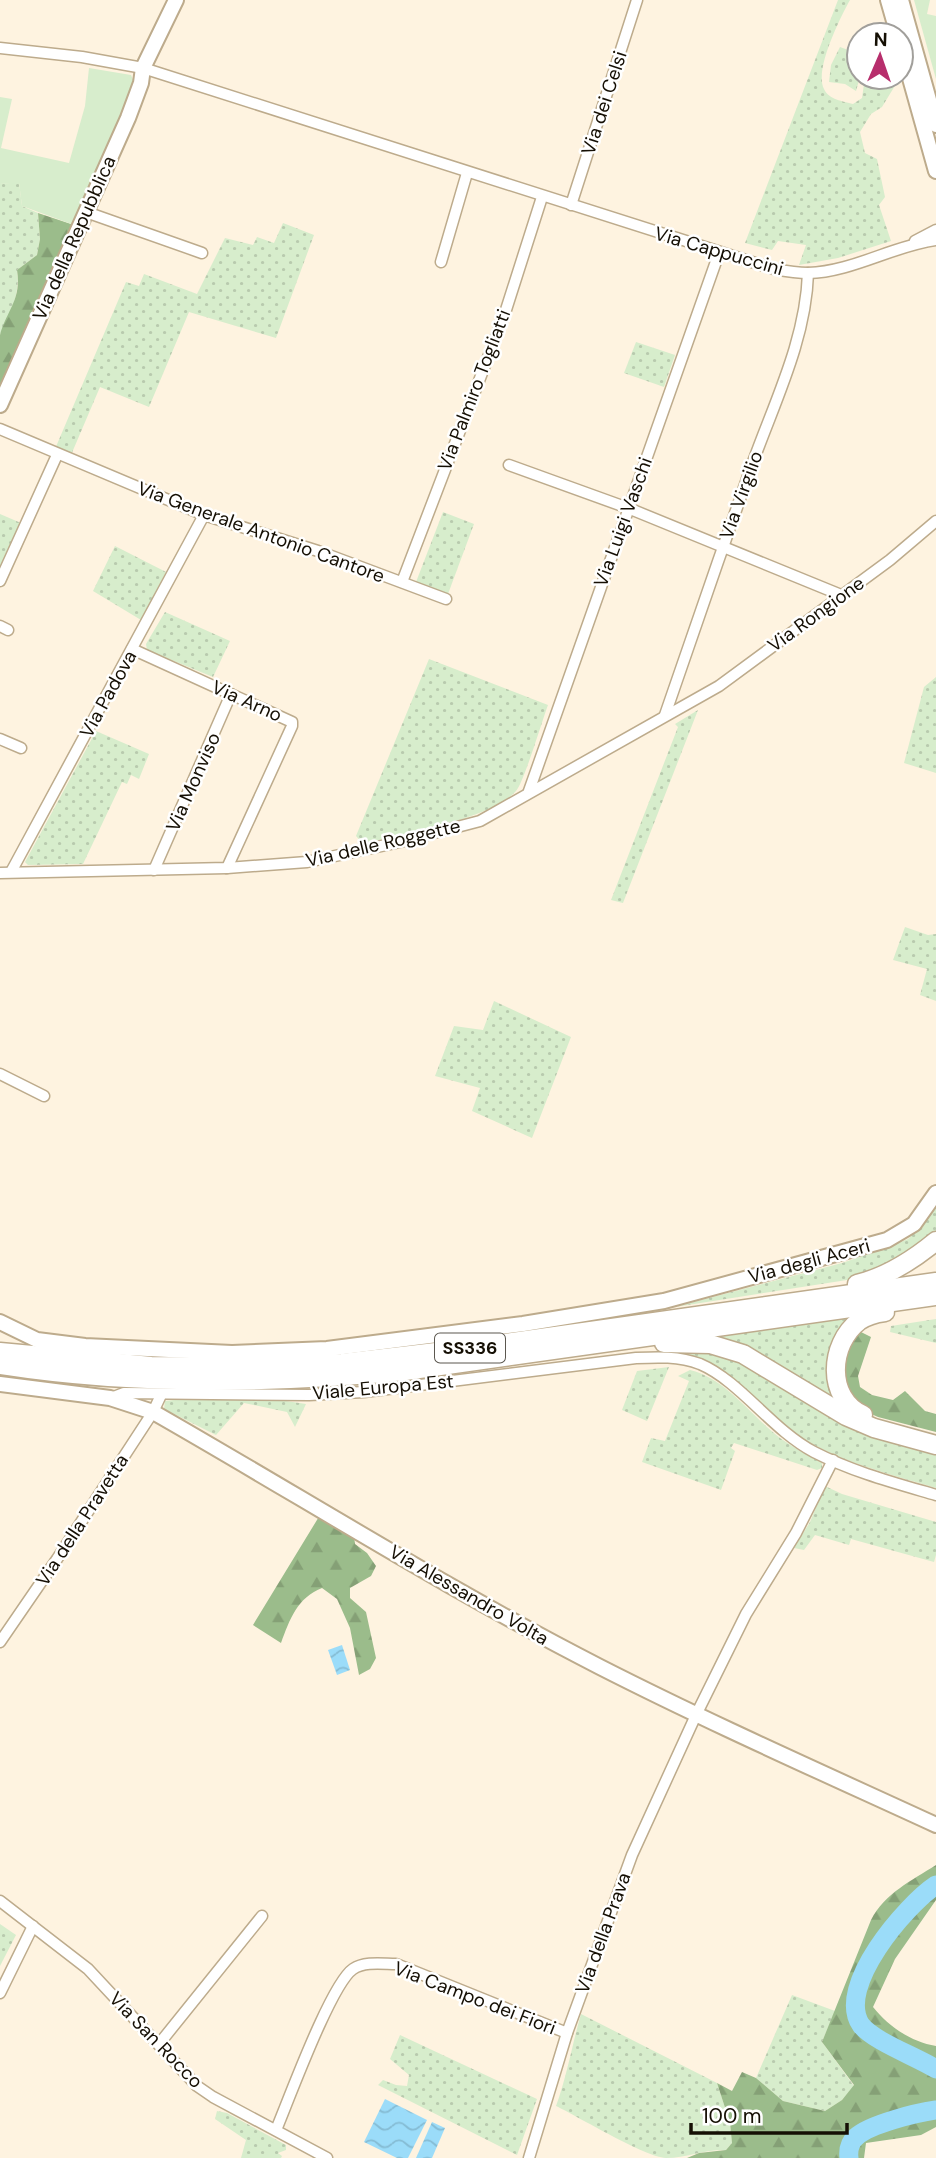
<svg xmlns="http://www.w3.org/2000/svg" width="936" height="2158" font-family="'DM Sans',sans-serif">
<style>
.grass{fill:url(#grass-dots)}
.forest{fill:url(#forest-firs)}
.garden{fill:#d7edcc}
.water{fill:url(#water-waves)}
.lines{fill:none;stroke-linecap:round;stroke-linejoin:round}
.river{stroke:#9bdcf9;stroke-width:19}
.street-casing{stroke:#bdab8c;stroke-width:13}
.secondary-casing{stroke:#bdab8c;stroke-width:18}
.highway-casing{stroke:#bdab8c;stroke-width:21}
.street{stroke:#fff;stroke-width:10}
.secondary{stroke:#fff;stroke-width:14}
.highway{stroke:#fff;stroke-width:18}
.labels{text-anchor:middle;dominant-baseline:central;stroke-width:5;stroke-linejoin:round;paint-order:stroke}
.shield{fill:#fff;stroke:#5b574f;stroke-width:2}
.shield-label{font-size:18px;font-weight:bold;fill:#150f04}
.street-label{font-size:19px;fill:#150f04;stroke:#fff}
</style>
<defs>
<pattern id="grass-dots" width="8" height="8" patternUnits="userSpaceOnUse" patternTransform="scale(1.75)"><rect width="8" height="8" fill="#d7edcc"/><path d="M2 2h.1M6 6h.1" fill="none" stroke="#b8caae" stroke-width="1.8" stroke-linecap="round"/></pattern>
<pattern id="forest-firs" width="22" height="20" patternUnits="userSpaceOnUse" patternTransform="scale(1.75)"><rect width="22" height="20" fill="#9bbc8b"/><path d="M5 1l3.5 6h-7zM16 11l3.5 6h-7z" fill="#85a076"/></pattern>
<pattern id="water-waves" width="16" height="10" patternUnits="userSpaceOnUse" patternTransform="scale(1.75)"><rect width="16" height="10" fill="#9bdcf9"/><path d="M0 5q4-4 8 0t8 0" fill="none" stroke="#85bcd4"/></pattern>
</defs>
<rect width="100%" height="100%" fill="#fef3e0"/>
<g class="grass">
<path d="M 838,0 L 850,0 C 840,18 814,70 824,89 C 829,100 843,101 853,104 L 862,98 L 865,77 L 895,77 L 896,84 L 882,107 L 871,114 L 860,132 L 865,153 L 877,159 L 885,197 L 879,205 L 891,241 L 838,258 L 799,265 L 806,245 L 778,241 L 772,250 L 745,243 Z"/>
<polygon points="840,47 859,54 860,77 856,91 845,84 829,82 831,65"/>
<path d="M 19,182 L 22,206 L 38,213 L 40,239 L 37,255 L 17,270 C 21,293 10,314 0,335 L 0,184 Z"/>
<polygon points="283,223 314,235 276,338 189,312 149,407 100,387 71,455 55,449 126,282 139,286 144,274 197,294 225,238 253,245 257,237 274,243"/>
<polygon points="636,342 675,355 664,387 624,373"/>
<polygon points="443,512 474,524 448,594 416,582"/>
<polygon points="0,514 21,523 0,569"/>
<polygon points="115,546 166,572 141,620 93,591"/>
<polygon points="165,612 230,641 213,677 147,650 146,644"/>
<path d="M 429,659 L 548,705 C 542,721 524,782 516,791 C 490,820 401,834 363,844 L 356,836 Z"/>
<polygon points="936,677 936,773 904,763 924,687"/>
<polygon points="698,710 623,903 611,900 678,727 675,724"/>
<polygon points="96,731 149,754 139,779 131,775 127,784 122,782 83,864 28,865 25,862"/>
<polygon points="905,927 928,935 936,934 936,1001 920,995 927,969 893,960"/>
<polygon points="494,1001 571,1037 532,1138 472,1111 480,1088 435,1076 454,1026 483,1030"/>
<polygon points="936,1202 936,1233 875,1272 847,1280 675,1307 842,1263 886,1248 908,1239 924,1223"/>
<polygon points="855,1314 838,1333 833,1343 838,1404 704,1336"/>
<polygon points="936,1319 936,1343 890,1332 891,1326"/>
<path d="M 687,1349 L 729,1356 L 936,1450 L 936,1488 C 882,1472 829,1459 783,1426 C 757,1409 739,1376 710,1363 C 704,1360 697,1359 690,1357 Z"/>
<polygon points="669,1367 647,1421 622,1410 637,1371"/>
<path d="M 690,1370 C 727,1379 751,1416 780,1438 C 793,1447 808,1456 822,1463 L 822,1468 L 817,1470 L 734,1443 L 731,1448 L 735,1451 L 721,1490 L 642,1462 L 651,1438 L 665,1441 L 689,1381 L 678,1376 Z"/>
<polygon points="273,1399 306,1404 295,1427 287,1412 244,1403 216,1435 164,1409 165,1401 174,1400"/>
<polygon points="825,1486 842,1494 936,1522 936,1555 934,1562 851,1539 849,1545 815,1535 804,1550 794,1548 810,1522"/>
<polygon points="0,1924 16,1935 0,1966"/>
<polygon points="792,1995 835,2011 822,2042 854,2086 842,2100 825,2111 783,2101 756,2078"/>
<path d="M 581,2014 L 717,2083 L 730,2123 L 732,2143 L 726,2150 C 705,2149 687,2158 666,2158 C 645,2157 579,2117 556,2106 C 567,2076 572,2045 581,2014 Z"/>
<polygon points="400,2035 537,2099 517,2155 378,2085 383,2080 396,2085 407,2086 409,2075 390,2059"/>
<polygon points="217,2111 227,2113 286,2145 286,2150 278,2153 282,2156 281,2158 241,2158 246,2140 215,2119"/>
</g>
<g class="forest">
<path d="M 38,213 L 74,225 L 0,386 C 0,370 0,350 0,335 C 6,311 22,300 17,270 L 37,255 L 40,239 Z"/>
<polygon points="859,1331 871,1337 858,1376 860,1387 872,1395 893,1400 905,1391 925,1411 936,1414 936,1432 878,1417 860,1409 841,1381 845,1353"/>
<path d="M 320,1515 L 354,1536 L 355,1544 L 367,1553 L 376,1566 L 371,1576 L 350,1588 L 350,1598 L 366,1612 L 376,1658 L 370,1669 L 359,1675 L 350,1628 L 337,1599 L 322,1588 C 297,1598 290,1619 281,1643 L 253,1625 Z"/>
<path d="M 936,1865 L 936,1900 L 895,1959 L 873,2007 C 888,2026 911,2042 936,2046 L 936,2127 L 921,2135 L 866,2143 L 864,2158 L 687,2158 L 699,2153 L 726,2150 L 732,2143 L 730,2123 L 717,2083 L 732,2091 L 742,2072 L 756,2078 L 783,2101 L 825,2111 L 842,2100 L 854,2085 L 822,2042 L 871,1920 C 885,1893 911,1881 936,1865 Z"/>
</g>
<g class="garden">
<polygon points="914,0 930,0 927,14 936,16 936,79"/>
<polygon points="89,68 131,75 135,84 74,225 22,206 19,183 0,184 0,97 12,99 1,148 69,163 85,106"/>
</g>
<g class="water">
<polygon points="342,1645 350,1670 337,1675 328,1650"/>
<polygon points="385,2099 427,2120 408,2158 397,2158 364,2142"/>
<polygon points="432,2122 445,2128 432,2158 416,2158"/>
</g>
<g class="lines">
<g class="river">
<path d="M 936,1885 C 906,1905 835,1987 861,2025 C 873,2041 917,2057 936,2069"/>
<path d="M 849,2158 C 848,2150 849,2143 856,2137 C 870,2124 916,2113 936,2110"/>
</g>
<defs>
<g id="street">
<path d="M 0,48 L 82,57 L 143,68 L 774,269 C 785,271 796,273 808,273 C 852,272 892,246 936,240"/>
<polyline points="571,205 637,0"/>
<polyline points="86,212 202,253"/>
<polyline points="915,241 936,230"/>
<polyline points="441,262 467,173"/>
<polyline points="0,429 204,515 318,551 446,599"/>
<polyline points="509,465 628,508 841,595"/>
<polyline points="0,581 57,455"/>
<polyline points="402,582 505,313 542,197"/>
<polyline points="0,626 8,630"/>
<polyline points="132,649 292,722 292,726 227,868"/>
<path d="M 665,715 C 694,631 723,546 753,462 C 775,401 806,339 808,273"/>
<polyline points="0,739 21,748"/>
<polyline points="529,791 719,253"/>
<polyline points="154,870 231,694"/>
<polyline points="11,872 204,515"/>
<polyline points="0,873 227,868 307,862 400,842 480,821 719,686 890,560 936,521"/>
<polyline points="0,1074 44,1096"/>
<path d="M 111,1398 L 124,1393 L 309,1395 L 364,1392 L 636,1358 C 657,1357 679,1356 700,1364 C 740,1381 772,1430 814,1452 C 853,1472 895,1483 936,1495"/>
<polyline points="0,1642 57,1559 153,1412 161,1395"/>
<polyline points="0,1901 88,1969 197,2086 213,2097 327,2158"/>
<polyline points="0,1993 33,1926"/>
<polyline points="159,2044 262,1916"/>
<path d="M 276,2130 C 289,2099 331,1984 353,1969 C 365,1961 383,1964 396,1964 L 567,2033"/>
<polyline points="529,2158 567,2033 632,1855 696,1715 746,1614 796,1533 833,1460"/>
</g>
<g id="secondary">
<polyline points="888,0 898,35"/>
<polyline points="901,0 936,125"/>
<polyline points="901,46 936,171"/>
<polyline points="0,405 128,118 141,83 143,68 176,0"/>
<polyline points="0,1322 37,1340 85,1346 232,1353 327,1349 523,1324 664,1301 887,1240 914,1224 936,1193"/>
<path d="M 0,1384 L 110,1398 L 153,1412 C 302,1497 447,1589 600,1667 C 710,1723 823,1773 936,1825"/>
</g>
<g id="highway">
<path d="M 857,1284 C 886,1277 913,1260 936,1241"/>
<polyline points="664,1343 710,1344 743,1354 846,1416 874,1428 936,1445"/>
<polyline points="0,1352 151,1366 252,1367 342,1363 462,1349 936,1282"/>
<path d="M 0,1365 C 134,1386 271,1384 405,1371 L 936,1296"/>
<path d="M 863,1415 C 826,1398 829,1344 859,1321 C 866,1316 877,1313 885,1312"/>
</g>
</defs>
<use href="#street" class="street-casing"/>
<use href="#secondary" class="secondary-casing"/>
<use href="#highway" class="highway-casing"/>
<use href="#street" class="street"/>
<use href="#secondary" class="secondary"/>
<use href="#highway" class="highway"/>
</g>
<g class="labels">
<rect class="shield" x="435" y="1333.5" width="70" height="29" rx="5"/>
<g class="shield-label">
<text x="470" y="1348">SS336</text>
</g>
<g class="street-label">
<text transform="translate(604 103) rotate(-72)">Via dei Celsi</text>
<text transform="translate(74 238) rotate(-66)">Via della Repubblica</text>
<text transform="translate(719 251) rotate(16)">Via Cappuccini</text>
<text transform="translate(474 390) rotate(-69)">Via Palmiro Togliatti</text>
<text transform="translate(741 495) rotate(-70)">Via Virgilio</text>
<text transform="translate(623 522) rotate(-70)">Via Luigi Vaschi</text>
<text transform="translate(261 532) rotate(20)">Via Generale Antonio Cantore</text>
<text transform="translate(816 614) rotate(-36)">Via Rongione</text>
<text transform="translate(108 694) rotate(-61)">Via Padova</text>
<text transform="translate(247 701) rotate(24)">Via Arno</text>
<text transform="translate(193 782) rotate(-66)">Via Monviso</text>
<text transform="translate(383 843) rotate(-13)">Via delle Roggette</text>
<text transform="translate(809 1261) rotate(-15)">Via degli Aceri</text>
<text transform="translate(383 1387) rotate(-5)">Viale Europa Est</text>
<text transform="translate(82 1520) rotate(-57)">Via della Pravetta</text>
<text transform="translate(469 1595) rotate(30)">Via Alessandro Volta</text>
<text transform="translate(603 1933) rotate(-70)">Via della Prava</text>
<text transform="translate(475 1998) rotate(21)">Via Campo dei Fiori</text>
<text transform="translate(156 2040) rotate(46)">Via San Rocco</text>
</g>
</g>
<g transform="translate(880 56) rotate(2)"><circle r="33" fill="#ffffff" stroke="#a19f9b" stroke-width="2"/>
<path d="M0-5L12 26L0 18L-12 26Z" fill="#b72e6c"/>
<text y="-10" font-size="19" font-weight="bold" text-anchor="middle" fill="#150f04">N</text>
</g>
<path d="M691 2123v10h156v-10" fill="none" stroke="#150f04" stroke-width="3.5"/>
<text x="702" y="2123" font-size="21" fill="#150f04" stroke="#ffffff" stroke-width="5" paint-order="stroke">100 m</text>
</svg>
